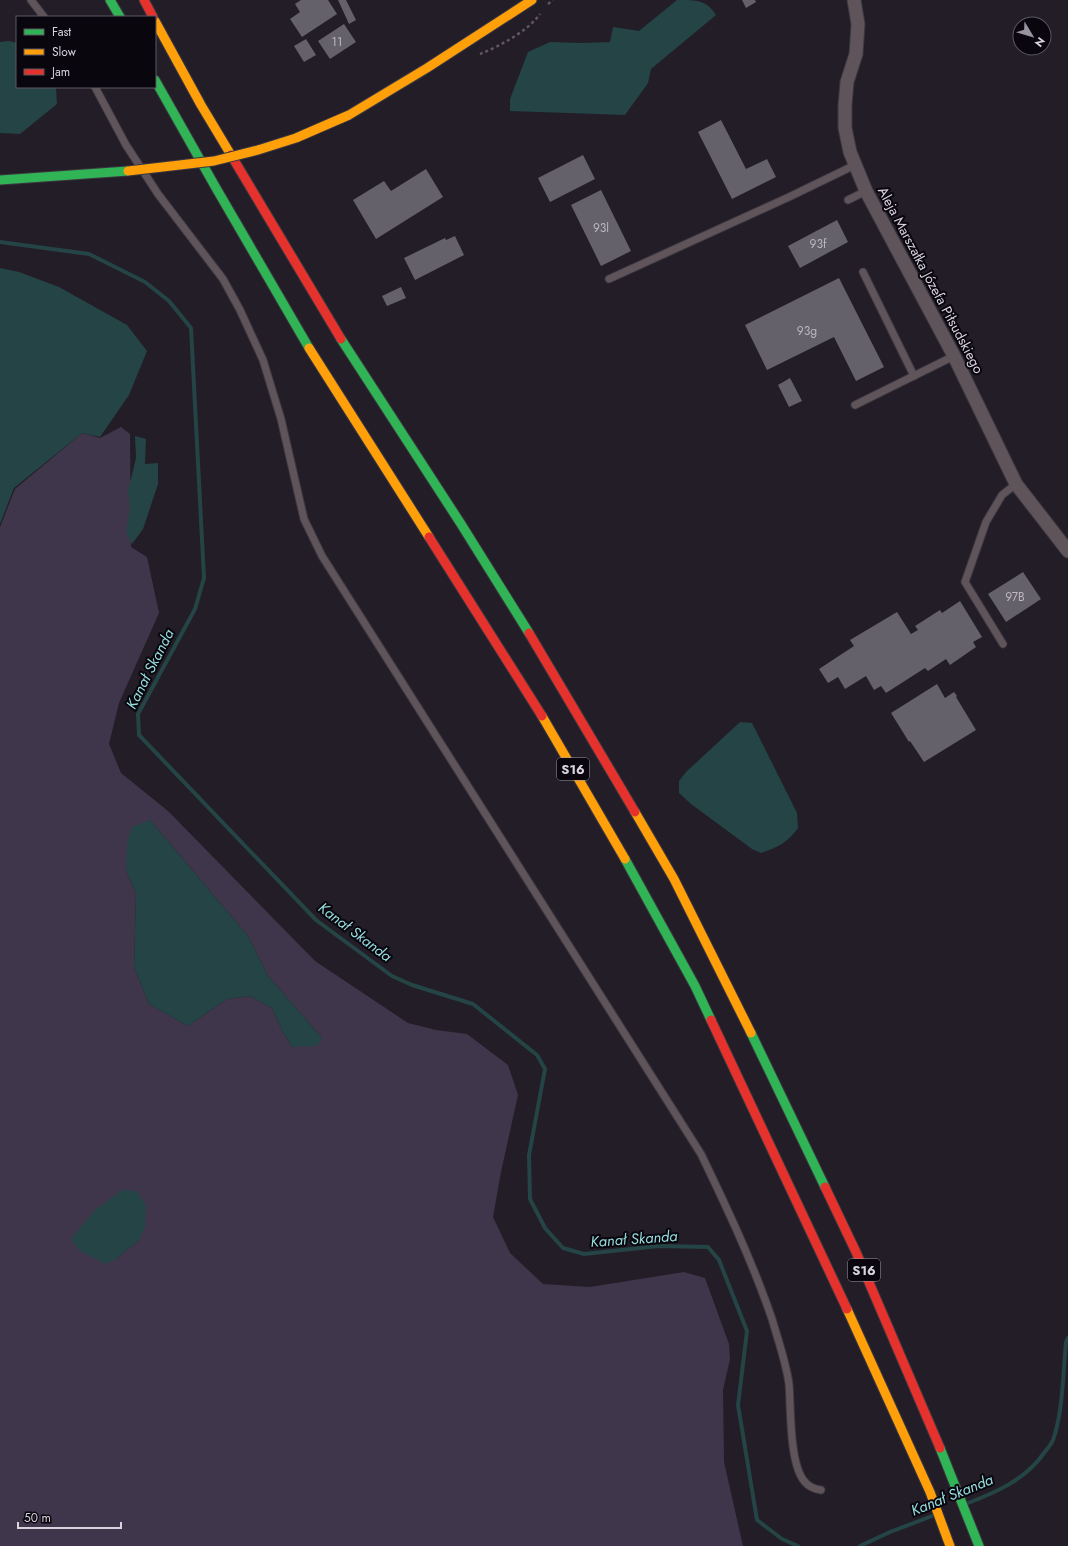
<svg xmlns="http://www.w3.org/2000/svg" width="1068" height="1546" font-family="Jost,sans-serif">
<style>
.green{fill:#40364b;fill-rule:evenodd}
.water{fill:#244446}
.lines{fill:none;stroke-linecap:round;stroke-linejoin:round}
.stream{stroke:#244446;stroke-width:4}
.building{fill:#64616a}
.lane-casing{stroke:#3b3740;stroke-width:9}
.street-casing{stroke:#3b3740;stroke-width:15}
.fast-casing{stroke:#3b3740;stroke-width:11}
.slow-casing{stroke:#3b3740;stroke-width:11}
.jam-casing{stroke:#3b3740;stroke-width:11}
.path{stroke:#61585d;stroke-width:2.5;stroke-dasharray:3 3;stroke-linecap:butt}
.lane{stroke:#5e5459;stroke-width:7}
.street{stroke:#5e5459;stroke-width:13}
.fast{stroke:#30b455;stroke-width:9}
.slow{stroke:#ff9f0a;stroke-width:9}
.jam{stroke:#e5322d;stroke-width:9}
.slow-bridge-casing{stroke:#3b3740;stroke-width:11;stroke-linecap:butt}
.slow-bridge{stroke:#ff9f0a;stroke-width:9}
.labels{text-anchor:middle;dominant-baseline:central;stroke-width:4;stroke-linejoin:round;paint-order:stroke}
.number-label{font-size:12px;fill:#bbb6c2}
.shield{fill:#09060e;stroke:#9a96a0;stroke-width:1}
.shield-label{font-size:13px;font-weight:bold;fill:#d8d3df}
.street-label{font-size:14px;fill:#d8d3df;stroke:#09060e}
.water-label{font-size:15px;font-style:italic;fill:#96dedf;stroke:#09060e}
</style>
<rect width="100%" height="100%" fill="#221d27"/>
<path class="green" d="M 121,427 L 130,434 L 131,547 L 147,557 L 159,613 L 119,703 L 109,744 L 121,773 L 168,811 L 315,961 L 408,1023 L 436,1030 L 467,1034 L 508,1065 L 518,1095 L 501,1172 L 493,1217 L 510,1253 L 543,1284 L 590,1287 L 684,1272 L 705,1278 L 729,1344 L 730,1359 L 723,1390 L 724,1462 L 743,1546 L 0,1546 L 0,527 L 15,489 L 82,433 L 100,438 ZM 150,820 L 248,936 L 268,976 L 322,1038 L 292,1047 L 282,1030 L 272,1008 L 250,996 L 227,999 L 188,1026 L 149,1004 L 134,967 L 136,893 L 126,870 ZM 71,1240 L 139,1240 L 116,1259 Z"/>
<g class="water">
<path d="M 677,0 C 698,0 706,0 716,15 L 651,69 L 648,83 L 625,115 L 510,111 L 510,99 L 528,52 L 550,42 L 582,43 L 610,42 L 613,27 L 639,31 Z"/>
<polygon points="9,41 17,43 17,87 56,87 57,104 20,134 0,133 0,42"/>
<polygon points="0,268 19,272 59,287 127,325 147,351 129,395 100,437 82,433 14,488 0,524"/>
<polygon points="135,436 146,439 145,464 158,463 158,484 143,529 132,544 126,532 130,508 128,491 136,458"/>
<path d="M 740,722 L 752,723 L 797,813 L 798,828 C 787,843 778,847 761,853 L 752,849 L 691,804 L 679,793 L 679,781 L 686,772 Z"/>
<polygon points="150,820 248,936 268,976 322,1038 317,1046 292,1047 282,1030 272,1008 250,996 227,999 188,1026 149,1004 134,967 136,893 126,870 127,843 132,827"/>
<polygon points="122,1190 137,1191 146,1206 145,1228 139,1240 116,1259 106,1264 80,1251 71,1239 94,1211"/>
</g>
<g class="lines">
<g class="stream">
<polyline points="0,242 89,254 145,282 169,301 191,328 204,578 195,609 138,714 139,735 316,920 392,976 412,985 473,1004 537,1055 545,1069 529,1155 530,1199 545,1228 563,1248 584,1254 659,1246 708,1247 719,1260 747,1331 738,1405 757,1520 782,1539 798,1546"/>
<path d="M 968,1503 C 997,1492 1026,1479 1044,1453 C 1047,1449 1051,1445 1053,1440 C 1063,1412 1063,1373 1066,1342 L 1068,1338"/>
<polyline points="860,1546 890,1532 932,1516"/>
</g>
</g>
<g class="building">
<polygon points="301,0 328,0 337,14 302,37 290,19 300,12 295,4"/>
<polygon points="338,0 346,0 356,20 349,24"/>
<polygon points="742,0 755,0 756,2 746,8"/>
<polygon points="344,24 356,42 330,59 318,41"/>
<polygon points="306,39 316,55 304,62 294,46"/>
<polygon points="721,120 746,169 767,159 776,177 732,199 698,132"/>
<polygon points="583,155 595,179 550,202 538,178"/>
<polygon points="426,169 443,197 376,239 353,200 384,181 391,191"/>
<polygon points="601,190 631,251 601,266 571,205"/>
<polygon points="837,220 848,242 800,268 788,246"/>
<polygon points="455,236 464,255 415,280 404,258 445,238 446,240"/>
<polygon points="839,278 884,367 856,381 834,337 767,370 745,325"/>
<polygon points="401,287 406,298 387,306 382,296"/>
<polygon points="790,378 802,401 789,407 778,385"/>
<polygon points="1023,572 1041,599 1006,622 988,594"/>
<polygon points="960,601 982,637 973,642 976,647 950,665 946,659 928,671 925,668 886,693 881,686 874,690 866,676 845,689 838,677 828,683 819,669 854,646 850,640 897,612 911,634 918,630 915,626 940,610 942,613"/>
<polygon points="937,684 945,698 954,692 957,696 956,697 976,730 924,762 910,741 909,742 891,713"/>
</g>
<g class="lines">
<defs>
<g id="lane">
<polyline points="31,0 44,17"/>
<path d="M 95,87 L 126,145 L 158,194 L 223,279 L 240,310 L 263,360 L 281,419 L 304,519 L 322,556 L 701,1154 C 727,1208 753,1263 772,1319 C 778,1340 786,1362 789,1384 C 791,1407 789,1465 805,1482 C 809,1487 815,1489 821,1490"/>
<polyline points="848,200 866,191"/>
<polyline points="863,272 914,376"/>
<polyline points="609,279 789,197 855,165"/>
<polyline points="855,405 954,356"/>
<polyline points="1003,644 965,582 986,522 1002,495 1016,484"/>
</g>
<polyline id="street" points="854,0 858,24 856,54 847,82 845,105 845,128 850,152 866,191 954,356 1016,484 1068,551"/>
<g id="fast">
<polyline points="110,0 120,17"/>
<polyline points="155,80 216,188 309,348"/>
<polyline points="0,180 128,171"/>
<polyline points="341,339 461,524 529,633"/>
<polyline points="625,859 695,986 711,1020"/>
<polyline points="751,1033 825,1187"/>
<polyline points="940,1448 979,1546"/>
</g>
<g id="slow">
<polyline points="155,21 201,105 231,155"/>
<polyline points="258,150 296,138 349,115 427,68 532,0"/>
<polyline points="309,348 429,537"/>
<polyline points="542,716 625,859"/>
<polyline points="635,812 674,879 751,1033"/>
<polyline points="847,1309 930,1492 950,1546"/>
</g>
<g id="jam">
<polyline points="144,0 153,17"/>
<polyline points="231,155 341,339"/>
<polyline points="429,537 542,716"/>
<polyline points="529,633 635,812"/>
<polyline points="711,1020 847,1309"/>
<polyline points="825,1187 856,1252 940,1448"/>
</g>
</defs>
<use href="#lane" class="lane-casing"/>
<use href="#street" class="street-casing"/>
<use href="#fast" class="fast-casing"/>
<use href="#slow" class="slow-casing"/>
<use href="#jam" class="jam-casing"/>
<g class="path">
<polyline points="548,4 553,0"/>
<path d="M 480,54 C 500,46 528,31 540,14"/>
</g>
<use href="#lane" class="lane"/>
<use href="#street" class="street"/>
<use href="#fast" class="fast"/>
<use href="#slow" class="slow"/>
<use href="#jam" class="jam"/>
<defs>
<polyline id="slow-bridge" points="128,171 214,161 258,150"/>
</defs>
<use href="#slow-bridge" class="slow-bridge-casing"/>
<use href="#slow-bridge" class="slow-bridge"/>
</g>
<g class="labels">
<g class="number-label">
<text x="337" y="42">11</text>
<text x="601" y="228">93l</text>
<text x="818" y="244">93f</text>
<text x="807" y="331">93g</text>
<text x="1015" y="597">97B</text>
</g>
<g class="shield">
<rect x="557" y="758" width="32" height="22" rx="3"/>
<rect x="848" y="1259" width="32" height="22" rx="3"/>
</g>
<g class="shield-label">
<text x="573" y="769">S16</text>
<text x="864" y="1270">S16</text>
</g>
<g class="street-label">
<text transform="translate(931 280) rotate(62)">Aleja Marszałka Józefa Piłsudskiego</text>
</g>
<g class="water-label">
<text transform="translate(150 669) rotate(-63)">Kanał Skanda</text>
<text transform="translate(355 932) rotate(37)">Kanał Skanda</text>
<text transform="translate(634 1239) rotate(-4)">Kanał Skanda</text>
<text transform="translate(952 1495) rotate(-22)">Kanał Skanda</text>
</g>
</g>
<rect x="16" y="16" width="140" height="72" fill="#09060e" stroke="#5c5862"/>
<rect x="24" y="29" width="20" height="6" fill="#30b455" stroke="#5c5862"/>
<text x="52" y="36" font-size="12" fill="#d8d3df">Fast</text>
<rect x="24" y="49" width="20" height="6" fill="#ff9f0a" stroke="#5c5862"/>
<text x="52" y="56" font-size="12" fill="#d8d3df">Slow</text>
<rect x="24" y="69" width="20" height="6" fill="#e5322d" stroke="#5c5862"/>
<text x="52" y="76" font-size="12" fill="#d8d3df">Jam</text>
<g transform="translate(1032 36) rotate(128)"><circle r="19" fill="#09060e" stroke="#5c5862"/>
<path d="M0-3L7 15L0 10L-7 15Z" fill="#98939f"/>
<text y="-6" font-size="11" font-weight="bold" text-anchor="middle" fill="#d8d3df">N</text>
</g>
<path d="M18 1522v6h103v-6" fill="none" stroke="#d8d3df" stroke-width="2"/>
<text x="24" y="1522" font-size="12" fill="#d8d3df" stroke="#09060e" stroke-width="3" paint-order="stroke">50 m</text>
</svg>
